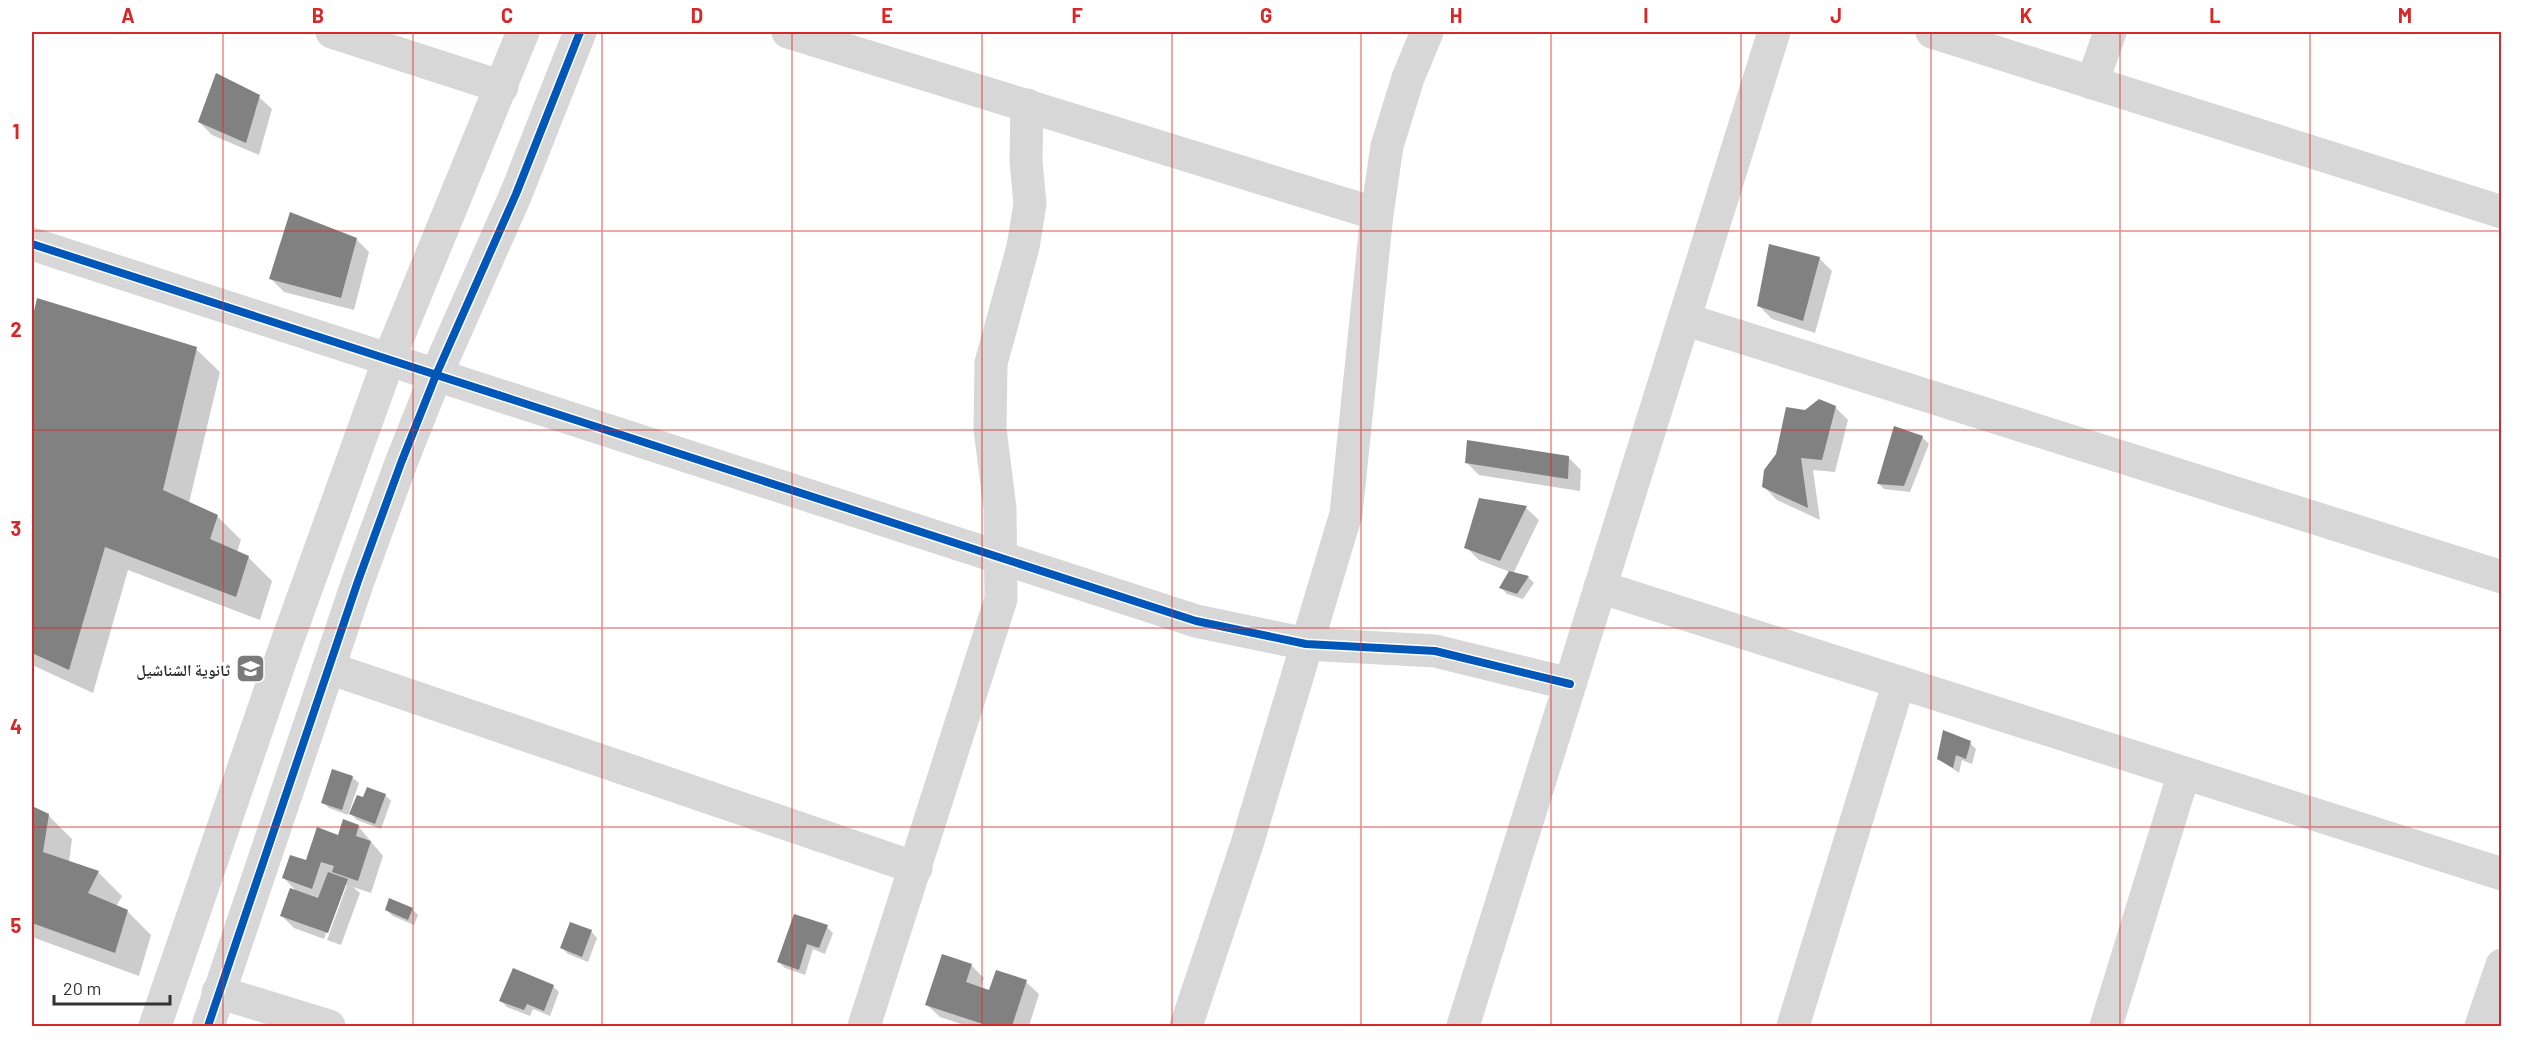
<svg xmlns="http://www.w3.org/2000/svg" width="2533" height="1058" font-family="Barlow,'Noto Naskh Arabic',sans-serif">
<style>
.shadow{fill:#0003}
.building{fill:#818181}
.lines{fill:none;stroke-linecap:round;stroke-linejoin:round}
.minor{stroke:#d7d7d7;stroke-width:33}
.cycleway-casing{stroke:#fff;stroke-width:11}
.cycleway{stroke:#0057b8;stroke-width:8}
.grid{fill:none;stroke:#d62828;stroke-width:1.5;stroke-opacity:0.55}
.labels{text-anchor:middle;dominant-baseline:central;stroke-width:6;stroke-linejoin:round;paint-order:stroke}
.poi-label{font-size:16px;font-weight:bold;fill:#333;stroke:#fff;text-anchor:end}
.neatline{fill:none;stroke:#d62828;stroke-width:2}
.grid-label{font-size:20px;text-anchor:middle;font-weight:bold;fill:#d62828}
</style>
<rect width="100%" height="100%" fill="#fff"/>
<g class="shadow">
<polygon points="259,97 272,109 259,155 212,135 199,122"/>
<polygon points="356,239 369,252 354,310 284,292 271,279"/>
<polygon points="1819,258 1832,271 1815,333 1772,319 1759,306"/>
<polygon points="38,300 196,349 220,372 189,503 217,516 241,540 237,552 248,557 272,581 260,620 128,570 93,693 32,665 32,326"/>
<polygon points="1835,407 1848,420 1835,472 1813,470 1820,520 1777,500 1764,487 1778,455 1806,411"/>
<polygon points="1895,428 1923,438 1929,444 1910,492 1884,489 1878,483"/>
<polygon points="1568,457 1581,470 1580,491 1479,475 1466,462"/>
<polygon points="1526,508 1539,520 1513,574 1528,577 1534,583 1523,599 1507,594 1501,588 1510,572 1479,560 1466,547"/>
<polygon points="1970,743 1976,749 1972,764 1962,760 1959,773 1939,759"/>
<polygon points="352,777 359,783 348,815 329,808 323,802"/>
<polygon points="385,795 391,801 381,829 357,820 351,814 364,799"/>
<polygon points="32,808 48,815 72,839 69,862 98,872 122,896 116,907 128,912 151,935 139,976 32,937"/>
<polygon points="358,826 383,856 371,893 353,887 360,893 341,945 327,940 347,885 344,885 324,939 294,928 282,916 298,893 284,878 339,837"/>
<polygon points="412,909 418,915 414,925 393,916 386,910"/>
<polygon points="827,927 833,933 825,954 813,949 805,975 785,968 779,962"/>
<polygon points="591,931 597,938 588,962 568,954 562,948"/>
<polygon points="971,965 984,978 980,989 990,992 1026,982 1039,994 1029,1026 967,1026 940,1017 927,1005"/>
<polygon points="553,986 559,992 550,1016 533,1009 530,1016 507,1007 501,1001"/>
</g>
<g class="building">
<polygon points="216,73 260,95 246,143 198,122"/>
<polygon points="290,212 357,238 341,298 269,279"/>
<polygon points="1769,244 1820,257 1803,321 1757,306"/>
<polygon points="37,298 197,347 163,490 218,515 210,539 249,556 236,597 105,547 69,670 32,653 32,320"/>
<polygon points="1819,399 1836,406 1822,460 1801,458 1808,508 1762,487 1764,470 1776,454 1786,407 1805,410"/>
<polygon points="1894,426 1923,436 1904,486 1877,484"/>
<polygon points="1467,440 1569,456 1568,479 1465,463"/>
<polygon points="1479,498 1527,506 1500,561 1464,548"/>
<polygon points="1509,571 1529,576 1517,594 1499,588"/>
<polygon points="1943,730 1971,741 1966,759 1956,755 1953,768 1937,759"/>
<polygon points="332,769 353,776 342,810 321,803"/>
<polygon points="367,787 386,794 375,824 349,814 357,795 363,797"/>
<polygon points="32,806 49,814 43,852 99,871 88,893 128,910 115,953 32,923"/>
<polygon points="343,819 359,825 356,836 371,841 358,881 332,872 334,866 321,862 312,889 282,878 290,855 306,860 317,827 338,835"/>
<polygon points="328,872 348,879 328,933 280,916 290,888 318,898"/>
<polygon points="389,898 413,908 408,920 385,910"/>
<polygon points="794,914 828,925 819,948 807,944 799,970 777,962"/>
<polygon points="570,922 592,930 582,957 560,948"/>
<polygon points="942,954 972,964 966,982 989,990 996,970 1027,980 1012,1026 989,1026 925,1005"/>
<polygon points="513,968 554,985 544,1011 527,1004 524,1010 499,1001"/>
</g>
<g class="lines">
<g class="minor">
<polyline points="332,32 502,87"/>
<polyline points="788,32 1377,214"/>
<polyline points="1932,32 2502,212"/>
<polyline points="2092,83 2110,32"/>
<polyline points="32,244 1196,621 1306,644 1435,651 1570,684"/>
<polyline points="1684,319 2502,577"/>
<polyline points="1600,587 2502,874"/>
<polyline points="329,668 916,868"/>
<polyline points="218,992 329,1026"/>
<polyline points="155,1026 283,653 389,359 523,32"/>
<polyline points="208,1026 358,581 401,463 436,375 516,194 580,32"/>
<polyline points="864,1026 1001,599 1000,508 990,429 991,363 1023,247 1030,204 1026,161 1027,105"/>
<polyline points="1186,1026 1247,844 1346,514 1377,214 1387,146 1408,78 1427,32"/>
<polyline points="1463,1026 1774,32"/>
<polyline points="1793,1026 1899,682"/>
<polyline points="2106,1026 2184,773"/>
<polyline points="2481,1026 2502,965"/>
</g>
<defs>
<g id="cycleway">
<polyline points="32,244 1196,621 1306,644 1435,651 1570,684"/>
<polyline points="208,1026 358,581 401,463 436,375 516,194 580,32"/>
</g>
</defs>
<use href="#cycleway" class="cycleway-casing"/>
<use href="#cycleway" class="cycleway"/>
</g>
<path class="grid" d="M 223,32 L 223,1026M 413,32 L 413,1026M 602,32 L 602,1026M 792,32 L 792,1026M 982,32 L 982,1026M 1172,32 L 1172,1026M 1361,32 L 1361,1026M 1551,32 L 1551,1026M 1741,32 L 1741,1026M 1931,32 L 1931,1026M 2120,32 L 2120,1026M 2310,32 L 2310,1026M 32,231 L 2502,231M 32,430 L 2502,430M 32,628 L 2502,628M 32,827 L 2502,827"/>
<defs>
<symbol id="school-square" viewBox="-11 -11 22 22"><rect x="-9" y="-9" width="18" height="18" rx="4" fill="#7a7a7a" stroke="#fff"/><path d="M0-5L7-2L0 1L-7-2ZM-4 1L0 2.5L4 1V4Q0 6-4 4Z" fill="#fff"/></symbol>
</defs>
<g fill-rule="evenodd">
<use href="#school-square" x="234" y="652" width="33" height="33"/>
</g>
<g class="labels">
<g class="poi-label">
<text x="230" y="669">ثانوية الشناشيل</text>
</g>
</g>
<rect width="2533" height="1058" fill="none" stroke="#ffffff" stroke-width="66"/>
<path d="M54 995v9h116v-9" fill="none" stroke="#333333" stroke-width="3"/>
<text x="63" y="995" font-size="18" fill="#333333" stroke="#ffffff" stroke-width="4.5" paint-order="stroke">20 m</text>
<rect x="33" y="33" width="2467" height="992" class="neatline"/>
<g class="grid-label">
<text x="128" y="23">A</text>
<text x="318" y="23">B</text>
<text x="507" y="23">C</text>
<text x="697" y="23">D</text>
<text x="887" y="23">E</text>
<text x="1077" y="23">F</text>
<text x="1266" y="23">G</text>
<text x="1456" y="23">H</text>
<text x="1646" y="23">I</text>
<text x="1836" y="23">J</text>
<text x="2026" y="23">K</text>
<text x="2215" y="23">L</text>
<text x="2405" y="23">M</text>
<text x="16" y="139">1</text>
<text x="16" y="337">2</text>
<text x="16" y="536">3</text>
<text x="16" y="734">4</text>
<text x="16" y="933">5</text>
</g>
</svg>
